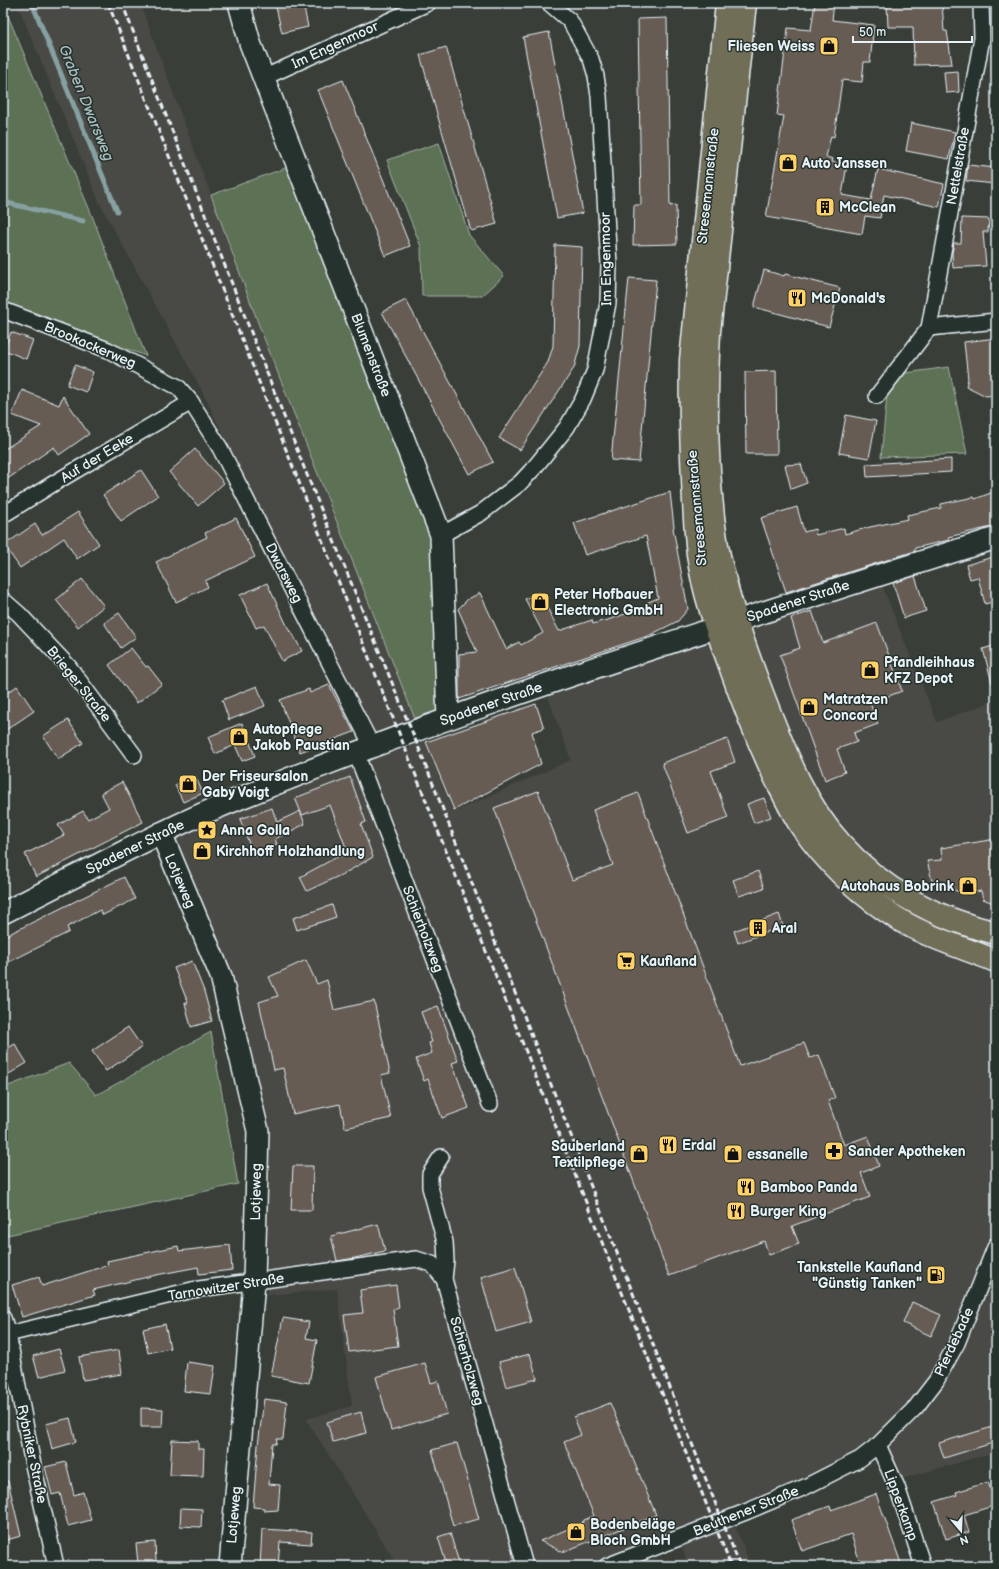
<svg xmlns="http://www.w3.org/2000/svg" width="999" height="1569" font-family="'Balsamiq Sans',sans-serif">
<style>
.built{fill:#494a44}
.green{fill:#5d7154;stroke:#a2b1a6}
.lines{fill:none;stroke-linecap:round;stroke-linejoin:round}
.stream{stroke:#87a1a3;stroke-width:5}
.building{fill:#665b53;stroke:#e8f1f8}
.street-casing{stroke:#e8f1f8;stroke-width:18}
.secondary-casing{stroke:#e8f1f8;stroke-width:24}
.primary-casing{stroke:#e8f1f8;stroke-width:25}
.street{stroke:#26332d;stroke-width:15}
.secondary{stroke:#26332d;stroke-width:21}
.primary{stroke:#716e59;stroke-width:22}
.rail{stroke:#e8f1f8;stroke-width:3;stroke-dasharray:6 3;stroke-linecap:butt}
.labels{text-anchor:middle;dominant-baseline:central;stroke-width:3;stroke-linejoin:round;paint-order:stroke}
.street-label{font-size:14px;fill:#e8f1f8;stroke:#26332d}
.poi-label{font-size:14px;font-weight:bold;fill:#e8f1f8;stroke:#26332d;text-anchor:start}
.water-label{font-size:15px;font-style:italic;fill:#a8bcc0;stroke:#26332d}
</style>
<rect width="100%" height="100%" fill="#393f38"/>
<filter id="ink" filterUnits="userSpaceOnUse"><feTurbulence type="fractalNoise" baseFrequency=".025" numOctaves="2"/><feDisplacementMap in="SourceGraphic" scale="8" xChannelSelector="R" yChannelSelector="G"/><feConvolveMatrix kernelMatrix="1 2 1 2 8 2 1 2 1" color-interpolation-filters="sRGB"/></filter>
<g filter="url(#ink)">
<polygon class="built" points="17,3 140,3 260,328 453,812 571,760 545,689 879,578 937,722 996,700 996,1452 898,1480 881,1443 731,1516 751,1566 688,1566 679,1538 615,1566 398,1566 306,1419 352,1406 337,1289 268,1295 266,1130 171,836 378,752 199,385 101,206"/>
<g class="green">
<polygon points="3,4 91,213 146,356 3,303"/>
<polygon points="439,143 469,235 504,276 482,296 422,296 421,247 387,160"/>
<polygon points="288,167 437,536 446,718 419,729 260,328 211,195"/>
<polygon points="949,367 967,454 881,457 887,395 906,373"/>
<polygon points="211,1032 238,1184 3,1236 3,1088 69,1063 96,1095"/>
</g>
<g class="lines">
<g class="stream">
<polyline points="32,3 117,211"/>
<polyline points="3,202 83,221"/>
</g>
</g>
<g class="building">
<polygon points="275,3 303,3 308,27 282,33"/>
<polygon points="815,3 834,3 832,20 874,25 870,62 864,62 862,82 842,80 834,137 831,136 826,157 833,159 832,162 847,164 842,195 871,200 878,169 944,184 939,207 884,195 880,218 865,216 862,234 766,217 784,116 777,115 788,28 811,30"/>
<polygon points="887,3 942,3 944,31 947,31 952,64 914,65 913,27 888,27"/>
<polygon points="667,18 670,206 676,205 677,244 633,245 634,205 641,205 638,19"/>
<polygon points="549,32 583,213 557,218 523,37"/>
<polygon points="446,47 497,224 471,231 420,55"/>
<polygon points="958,71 959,92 946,93 944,72"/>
<polygon points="343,80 410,246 385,256 318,90"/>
<polygon points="911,123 955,132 949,159 906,151"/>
<polygon points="968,165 996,168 995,184 966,181"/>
<polygon points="962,218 989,219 988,232 983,232 986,266 953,268 952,253 954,243 961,243"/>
<polygon points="555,245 582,247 580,346 574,368 520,450 499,438 548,362 553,346"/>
<polygon points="764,270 784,276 785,274 840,288 829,327 754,307"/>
<polygon points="629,278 656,280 639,462 611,460"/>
<polygon points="406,300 493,462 469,474 382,312"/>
<polygon points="11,332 33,340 26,359 4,350"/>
<polygon points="988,339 996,339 996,375 992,376 994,395 986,396 966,386 968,379 964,342"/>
<polygon points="75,365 93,372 86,392 67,385"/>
<polygon points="776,371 777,454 746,454 745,372"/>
<polygon points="22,390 59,405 63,396 89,434 59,455 54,447 3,482 3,450 41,426 12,415"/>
<polygon points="846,415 876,421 869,458 839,453"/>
<polygon points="195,449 224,483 198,506 169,472"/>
<polygon points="951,459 951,472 867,477 866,464"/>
<polygon points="801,464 807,483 791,489 785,465"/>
<polygon points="141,470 158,496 121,521 103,495"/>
<polygon points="996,491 996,526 948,537 949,540 915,548 915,551 786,592 761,518 797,507 804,532 815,529 816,535 844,528 845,534 870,527 908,519 907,515 941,508 941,504 974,497 975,499"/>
<polygon points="670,492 674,527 673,528 688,609 678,621 648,636 459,699 459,654 477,652 458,609 468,599 480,593 506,649 519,642 521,645 543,633 525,599 539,592 559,631 592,620 593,624 605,620 605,621 648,606 646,603 658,598 646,536 585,555 574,523"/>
<polygon points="78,512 99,544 77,559 64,538 20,568 4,545 35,524 42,535"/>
<polygon points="236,518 255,557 205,581 208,587 176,602 156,562 207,537 205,533"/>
<polygon points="996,556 996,601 985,604 978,577 970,579 966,565"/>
<polygon points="915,576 926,611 904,618 893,583"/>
<polygon points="82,579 104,606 78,627 56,600"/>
<polygon points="267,583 290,632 291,631 302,651 282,661 264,625 256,628 240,595"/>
<polygon points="812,611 823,643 877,623 902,691 870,703 878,724 854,733 857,742 837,749 845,772 825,780 780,655 800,648 791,618"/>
<polygon points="119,613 136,637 121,648 104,623"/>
<polygon points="996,645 996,683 992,683 983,649"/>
<polygon points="131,648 146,667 148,666 162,684 137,703 109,665"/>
<polygon points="329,685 354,732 300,752 280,700 309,689 310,693"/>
<polygon points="17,686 34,711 3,732 3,696"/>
<polygon points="257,686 265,706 229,720 222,700"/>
<polygon points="536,704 544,728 532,732 541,764 454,810 426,742"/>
<polygon points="68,720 83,743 58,759 43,736"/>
<polygon points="242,723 255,756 242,761 235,745 215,754 208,737"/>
<polygon points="727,739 735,762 711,771 728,818 688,833 662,763"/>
<polygon points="195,776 203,793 183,802 175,785"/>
<polygon points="350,777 366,822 361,824 373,857 345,873 307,891 300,877 335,858 348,853 330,805 302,815 295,798"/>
<polygon points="122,782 143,822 36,877 25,854 64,835 58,825 83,811 88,819 109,808 101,793"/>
<polygon points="538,791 572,880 613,865 593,810 638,793 740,1066 804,1043 810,1058 819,1055 835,1098 828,1101 844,1145 868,1136 879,1166 861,1173 870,1197 792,1226 799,1244 769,1255 764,1241 669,1276 494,808"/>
<polygon points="764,798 771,817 754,823 747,804"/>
<polygon points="272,808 277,822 300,811 305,824 275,839 277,844 265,848 266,852 254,857 240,819"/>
<polygon points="996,839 996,904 983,899 981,891 964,894 932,881 927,861 942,860 941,848"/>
<polygon points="758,871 764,888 739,896 733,880"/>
<polygon points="124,877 135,899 103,915 100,910 67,927 69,932 3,965 3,937"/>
<polygon points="332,905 336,917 297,930 293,918"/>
<polygon points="779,914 783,926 738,943 734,931"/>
<polygon points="306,960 317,984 327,980 334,1010 374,1001 390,1073 381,1075 391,1118 345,1128 340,1104 293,1114 283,1068 274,1070 259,1002 278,996 269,977"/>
<polygon points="192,961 204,991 212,1021 191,1027 185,1003 188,1003 174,968"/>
<polygon points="438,1006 458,1061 452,1063 469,1108 442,1118 428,1079 424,1081 416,1059 432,1053 429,1043 432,1042 421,1012"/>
<polygon points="128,1027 142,1047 106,1071 92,1051"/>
<polygon points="15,1044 27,1063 9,1074 3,1064 3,1051"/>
<polygon points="293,1166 313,1166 312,1210 291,1210"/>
<polygon points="378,1224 385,1251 355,1258 337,1261 331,1236"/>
<polygon points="230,1245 232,1270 199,1274 198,1267 156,1275 93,1290 95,1295 22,1317 12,1285 39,1277 42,1286 108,1265 107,1261 178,1246 179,1251"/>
<polygon points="515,1267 531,1322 496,1332 481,1277"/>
<polygon points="396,1285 399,1308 393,1309 398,1346 349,1352 344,1315 363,1313 360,1290"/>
<polygon points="912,1302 941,1315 931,1336 903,1323"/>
<polygon points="283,1318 309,1322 306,1338 317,1340 309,1383 271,1376"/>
<polygon points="165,1324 170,1348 148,1353 143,1329"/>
<polygon points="59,1349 65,1370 39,1377 33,1356"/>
<polygon points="119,1350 122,1374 83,1380 79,1357"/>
<polygon points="530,1354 537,1379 506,1387 499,1362"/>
<polygon points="187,1362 215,1366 211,1394 184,1391"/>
<polygon points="425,1363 431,1383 438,1381 447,1414 391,1430 376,1377"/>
<polygon points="264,1399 287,1402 283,1439 277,1439 276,1444 272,1444 269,1484 280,1485 278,1510 264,1511 264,1508 253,1507 258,1445"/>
<polygon points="610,1403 656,1515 563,1552 540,1541 582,1523 584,1520 594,1516 564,1442 581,1435 574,1417"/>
<polygon points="141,1408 163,1409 162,1427 141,1427"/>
<polygon points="361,1412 366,1433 333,1442 327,1422"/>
<polygon points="70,1418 76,1442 52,1449 46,1424"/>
<polygon points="996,1426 996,1442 944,1458 939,1443"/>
<polygon points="172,1440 198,1441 198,1449 204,1449 203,1476 170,1475"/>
<polygon points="457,1443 479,1519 453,1526 432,1450"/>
<polygon points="66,1462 74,1495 83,1492 91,1520 68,1526 60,1493 52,1495 45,1467"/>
<polygon points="8,1481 21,1536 3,1541 3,1482"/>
<polygon points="988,1482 996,1505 964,1515 969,1532 946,1539 934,1502 957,1495 956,1492"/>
<polygon points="876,1494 902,1566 861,1566 851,1534 802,1551 791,1520 830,1506 831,1510"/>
<polygon points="181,1508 202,1509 201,1527 180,1526"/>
<polygon points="262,1529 312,1532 311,1544 280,1542 278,1566 260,1566"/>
<polygon points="450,1533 460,1566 447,1566 438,1537"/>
<polygon points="155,1542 156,1561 138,1563 136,1544"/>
</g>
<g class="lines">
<defs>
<g id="street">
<polyline points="263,78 428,3"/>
<polyline points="3,310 108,350 178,387 191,402 220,448 372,746"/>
<polyline points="929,328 996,321"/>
<polyline points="877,396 929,328 982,38 981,3"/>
<polyline points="3,515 56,482 191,402"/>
<polyline points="441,535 481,513 520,483 534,468 567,427 583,399 595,370 608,303 609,264 599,96 596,76 591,59 570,21 549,3"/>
<polyline points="3,600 19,614 69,667 134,755"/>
<polyline points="356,753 490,1104"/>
<polyline points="441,1157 430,1174 430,1187 445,1242 446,1261 444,1279 525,1566"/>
<polyline points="3,1318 8,1334 33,1465 56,1566"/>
<polyline points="3,1336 8,1334 192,1290 416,1259 432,1264 444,1279"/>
<polyline points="878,1445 897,1487 923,1566"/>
<polyline points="607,1566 748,1511 805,1487 860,1459 878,1445 916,1407 936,1381 957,1343 996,1245"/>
</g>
<g id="secondary">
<polyline points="239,3 250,43 441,535 448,718"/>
<polyline points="161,833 221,976 258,1131 254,1282 230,1566"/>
<path d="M 3,913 C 44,892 86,871 127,850 C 156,836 184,821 214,809 C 469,703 733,622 996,538"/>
</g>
<g id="primary">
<path d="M 727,3 L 691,360 C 690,400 691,440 693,480 C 694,505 695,529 698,554 C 703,592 717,630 730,666 C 743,703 757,739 774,775 C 783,793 792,813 803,829 C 826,861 854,889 886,911 C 921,936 957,945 996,961"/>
<path d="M 745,3 L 709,332 C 706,383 706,434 710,484 C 712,510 714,535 720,560 C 731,611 750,662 769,711 C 787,757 807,807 841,844 C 882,890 937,919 996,933"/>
</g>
</defs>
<use href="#street" class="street-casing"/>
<use href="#secondary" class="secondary-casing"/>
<use href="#primary" class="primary-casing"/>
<use href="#street" class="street"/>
<use href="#secondary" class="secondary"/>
<use href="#primary" class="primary"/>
<g class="rail">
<polyline points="108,3 731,1566"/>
<polyline points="122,3 305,470 422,756 740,1566"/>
</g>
</g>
</g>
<defs>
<symbol id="shop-square" viewBox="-11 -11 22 22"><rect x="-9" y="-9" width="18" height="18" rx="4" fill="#ffd166" stroke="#26332d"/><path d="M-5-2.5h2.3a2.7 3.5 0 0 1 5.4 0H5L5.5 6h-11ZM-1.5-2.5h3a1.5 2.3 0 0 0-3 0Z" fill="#111"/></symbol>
<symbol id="building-square" viewBox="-11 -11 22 22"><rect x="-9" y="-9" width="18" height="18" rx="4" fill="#ffd166" stroke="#26332d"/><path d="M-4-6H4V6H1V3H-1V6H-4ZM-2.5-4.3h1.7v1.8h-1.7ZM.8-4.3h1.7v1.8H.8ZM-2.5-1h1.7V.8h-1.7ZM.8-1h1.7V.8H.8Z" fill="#111"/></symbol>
<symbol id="restaurant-square" viewBox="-11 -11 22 22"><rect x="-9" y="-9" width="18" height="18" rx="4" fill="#ffd166" stroke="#26332d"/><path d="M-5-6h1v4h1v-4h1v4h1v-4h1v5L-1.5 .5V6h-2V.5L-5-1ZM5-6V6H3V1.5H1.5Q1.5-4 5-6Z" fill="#111"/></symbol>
<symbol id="sight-square" viewBox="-11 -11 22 22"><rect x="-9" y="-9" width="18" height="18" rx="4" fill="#ffd166" stroke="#26332d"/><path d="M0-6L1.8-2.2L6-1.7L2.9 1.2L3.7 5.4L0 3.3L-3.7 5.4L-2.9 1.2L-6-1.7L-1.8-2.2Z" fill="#111"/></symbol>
<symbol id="supermarket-square" viewBox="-11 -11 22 22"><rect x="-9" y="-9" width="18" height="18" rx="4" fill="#ffd166" stroke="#26332d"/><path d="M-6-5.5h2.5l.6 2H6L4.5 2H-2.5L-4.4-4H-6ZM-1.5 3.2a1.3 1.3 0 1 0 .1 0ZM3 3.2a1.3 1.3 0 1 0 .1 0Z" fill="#111"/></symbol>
<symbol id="pharmacy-square" viewBox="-11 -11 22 22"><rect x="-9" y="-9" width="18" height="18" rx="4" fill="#ffd166" stroke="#26332d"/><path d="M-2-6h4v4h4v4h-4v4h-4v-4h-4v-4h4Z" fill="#111"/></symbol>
<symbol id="fuel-square" viewBox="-11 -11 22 22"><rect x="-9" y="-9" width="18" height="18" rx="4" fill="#ffd166" stroke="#26332d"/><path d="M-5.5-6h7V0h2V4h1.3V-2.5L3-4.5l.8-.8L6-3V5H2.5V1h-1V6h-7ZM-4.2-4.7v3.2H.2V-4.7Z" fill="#111"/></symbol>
</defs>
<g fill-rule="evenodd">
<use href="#shop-square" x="818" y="35" width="22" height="22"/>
<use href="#shop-square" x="777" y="152" width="22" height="22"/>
<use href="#building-square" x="814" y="196" width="22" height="22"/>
<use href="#restaurant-square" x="786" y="287" width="22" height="22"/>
<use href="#shop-square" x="529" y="591" width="22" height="22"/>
<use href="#shop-square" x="859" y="659" width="22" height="22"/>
<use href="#shop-square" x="798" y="696" width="22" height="22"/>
<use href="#shop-square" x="228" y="726" width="22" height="22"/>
<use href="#shop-square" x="177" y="773" width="22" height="22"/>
<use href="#sight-square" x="196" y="819" width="22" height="22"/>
<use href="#shop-square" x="191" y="840" width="22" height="22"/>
<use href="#shop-square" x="957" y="875" width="22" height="22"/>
<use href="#building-square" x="747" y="917" width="22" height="22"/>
<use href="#supermarket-square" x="615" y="950" width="22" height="22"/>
<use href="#restaurant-square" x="657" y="1134" width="22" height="22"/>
<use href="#pharmacy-square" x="823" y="1140" width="22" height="22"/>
<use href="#shop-square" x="628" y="1143" width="22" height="22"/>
<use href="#shop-square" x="722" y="1143" width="22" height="22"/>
<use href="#restaurant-square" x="735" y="1176" width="22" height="22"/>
<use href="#restaurant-square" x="725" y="1200" width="22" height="22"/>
<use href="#fuel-square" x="925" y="1264" width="22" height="22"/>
<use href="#shop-square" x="565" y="1521" width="22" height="22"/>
</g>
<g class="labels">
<g class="street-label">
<text transform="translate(335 45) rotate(-25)">Im Engenmoor</text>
<text transform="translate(958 166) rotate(-80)">Nettelstraße</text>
<text transform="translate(708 186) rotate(-84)">Stresemannstraße</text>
<text transform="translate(606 259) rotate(-91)">Im Engenmoor</text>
<text transform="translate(90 345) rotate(23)">Brookackerweg</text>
<text transform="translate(371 355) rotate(69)">Blumenstraße</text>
<text transform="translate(97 458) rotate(-31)">Auf der Eeke</text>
<text transform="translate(697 508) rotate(-95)">Stresemannstraße</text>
<text transform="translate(284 573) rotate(63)">Dwarsweg</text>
<text transform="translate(798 601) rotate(-18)">Spadener Straße</text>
<text transform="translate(79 684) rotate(51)">Brieger Straße</text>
<text transform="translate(491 704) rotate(-19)">Spadener Straße</text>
<text transform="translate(135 847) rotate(-26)">Spadener Straße</text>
<text transform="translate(180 881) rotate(67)">Lotjeweg</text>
<text transform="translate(423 929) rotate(69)">Schierholzweg</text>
<text transform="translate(256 1192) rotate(-89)">Lotjeweg</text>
<text transform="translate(226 1287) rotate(-9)">Tarnowitzer Straße</text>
<text transform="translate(954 1342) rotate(-65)">Pferdebade</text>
<text transform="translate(467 1361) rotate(74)">Schierholzweg</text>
<text transform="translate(32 1454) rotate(78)">Rybniker Straße</text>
<text transform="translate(901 1505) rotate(70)">Lipperkamp</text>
<text transform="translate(746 1511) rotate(-22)">Beuthener Straße</text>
<text transform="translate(234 1515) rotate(-85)">Lotjeweg</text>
</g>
<g class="poi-label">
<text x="815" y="46" text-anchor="end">Fliesen Weiss</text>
<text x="802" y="163">Auto Janssen</text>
<text x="839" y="207">McClean</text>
<text x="811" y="298">McDonald's</text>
<text x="554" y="594">Peter Hofbauer<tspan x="554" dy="16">Electronic GmbH</tspan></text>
<text x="884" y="662">Pfandleihhaus<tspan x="884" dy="16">KFZ Depot</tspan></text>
<text x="823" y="699">Matratzen<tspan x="823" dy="16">Concord</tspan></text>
<text x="253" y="729">Autopflege<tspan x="253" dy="16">Jakob Paustian</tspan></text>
<text x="202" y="776">Der Friseursalon<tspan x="202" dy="16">Gaby Voigt</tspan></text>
<text x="221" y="830">Anna Golla</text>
<text x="216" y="851">Kirchhoff Holzhandlung</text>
<text x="954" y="886" text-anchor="end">Autohaus Bobrink</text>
<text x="772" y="928">Aral</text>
<text x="640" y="961">Kaufland</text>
<text x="682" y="1145">Erdal</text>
<text x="625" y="1146" text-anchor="end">Sauberland<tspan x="625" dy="16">Textilpflege</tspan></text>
<text x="848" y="1151">Sander Apotheken</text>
<text x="747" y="1154">essanelle</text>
<text x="760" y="1187">Bamboo Panda</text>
<text x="750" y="1211">Burger King</text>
<text x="922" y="1267" text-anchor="end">Tankstelle Kaufland<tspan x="922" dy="16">"Günstig Tanken"</tspan></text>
<text x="590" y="1524">Bodenbeläge<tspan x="590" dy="16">Bloch GmbH</tspan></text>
</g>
<g class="water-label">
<text transform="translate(86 103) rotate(68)">Graben Dwarsweg</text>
</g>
</g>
<rect width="999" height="1569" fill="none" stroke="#26332d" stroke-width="16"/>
<rect x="8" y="8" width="983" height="1553" fill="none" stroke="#e8f1f8" stroke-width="1.5" filter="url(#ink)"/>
<g transform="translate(961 1531) rotate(161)" stroke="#26332d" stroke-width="3" paint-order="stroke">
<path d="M0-3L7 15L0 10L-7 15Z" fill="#e8f1f8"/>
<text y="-6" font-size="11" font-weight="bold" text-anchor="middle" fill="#e8f1f8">N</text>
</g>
<path d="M853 36v6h119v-6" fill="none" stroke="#e8f1f8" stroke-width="2"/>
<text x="859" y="36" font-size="12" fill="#e8f1f8" stroke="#26332d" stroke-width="3" paint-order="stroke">50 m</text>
</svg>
